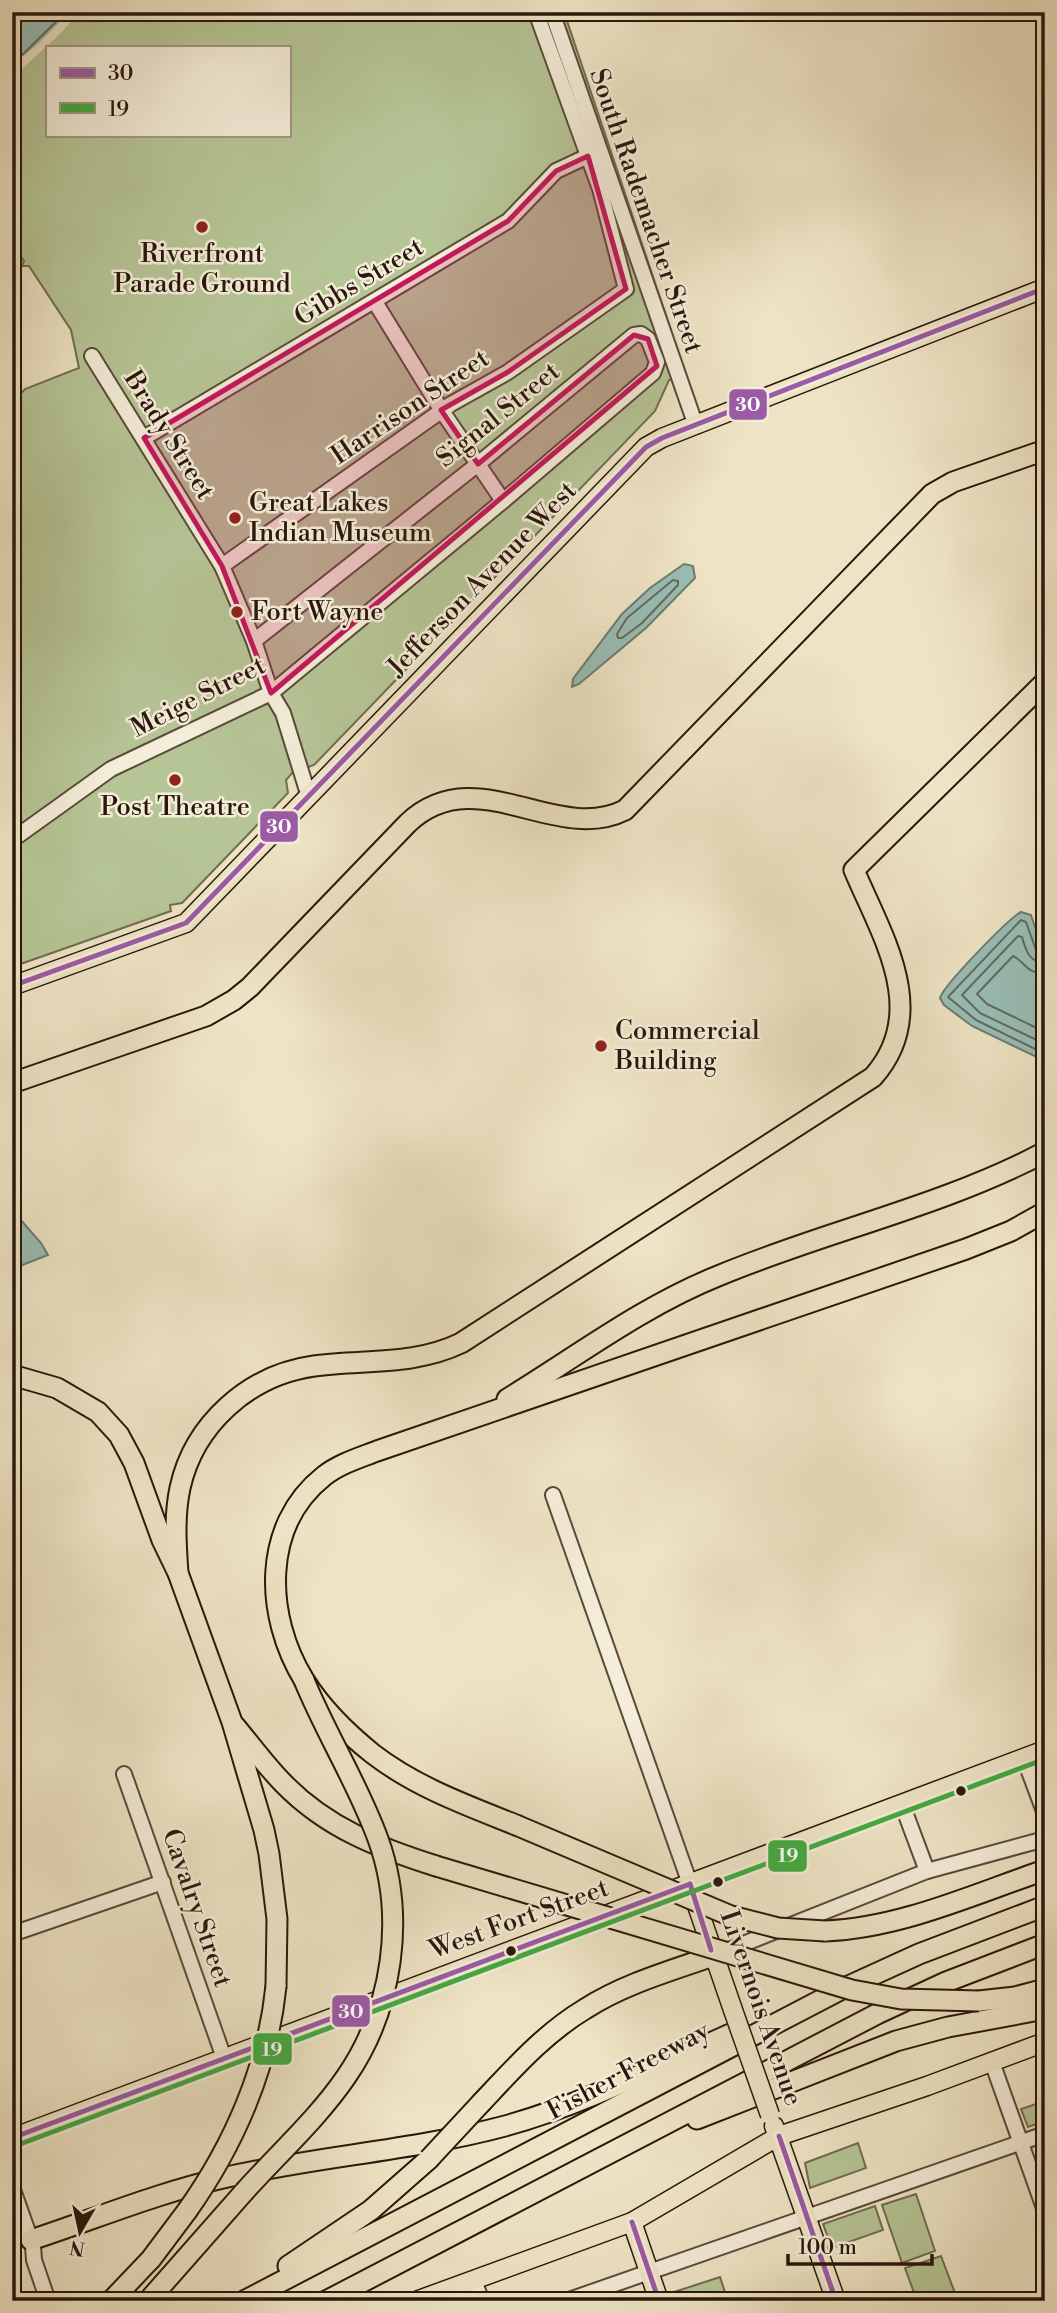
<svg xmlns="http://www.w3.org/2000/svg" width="1057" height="2313" font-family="'Libre Bodoni',serif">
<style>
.green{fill:#b6c596;stroke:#706e50;stroke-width:2;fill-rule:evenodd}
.water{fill:#99beb6;stroke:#6c7b72;stroke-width:2}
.pier{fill:#eee4c5}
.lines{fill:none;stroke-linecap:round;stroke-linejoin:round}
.shore{stroke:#616a60;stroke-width:2}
.minor-casing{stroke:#5a4a3a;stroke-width:18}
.major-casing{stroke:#29170b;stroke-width:21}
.highway-casing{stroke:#29170b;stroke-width:23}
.minor{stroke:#f4edd9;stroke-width:14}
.major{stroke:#eee4c5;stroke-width:18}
.highway{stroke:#eee4c5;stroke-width:19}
.major-bridge-casing{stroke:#29170b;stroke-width:21;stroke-linecap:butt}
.highway-bridge-casing{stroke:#29170b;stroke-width:23;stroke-linecap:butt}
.major-bridge{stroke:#eee4c5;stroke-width:18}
.highway-bridge{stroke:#eee4c5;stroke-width:19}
.bus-1-casing{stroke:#f4edd9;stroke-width:10}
.bus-2-casing{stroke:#f4edd9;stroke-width:10}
.bus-1{stroke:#9b5ba5;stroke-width:5}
.bus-2{stroke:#44aa42;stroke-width:5}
.marked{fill:#c2185b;fill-opacity:0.2;stroke:#c2185b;stroke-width:5;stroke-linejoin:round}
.poi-dot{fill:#8f2418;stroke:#f4edd9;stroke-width:2.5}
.bus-dot{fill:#29170b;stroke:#f4edd9;stroke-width:2.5}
.labels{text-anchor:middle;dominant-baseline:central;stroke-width:5;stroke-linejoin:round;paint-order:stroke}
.street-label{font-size:26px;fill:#29170b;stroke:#f4edd9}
.poi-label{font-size:26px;fill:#29170b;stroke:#f4edd9;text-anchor:start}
.line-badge{stroke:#f4edd9;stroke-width:2.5}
.badge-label{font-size:19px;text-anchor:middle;font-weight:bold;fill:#fff}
</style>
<rect width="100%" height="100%" fill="#eee4c5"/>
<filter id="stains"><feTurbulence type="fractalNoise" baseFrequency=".00286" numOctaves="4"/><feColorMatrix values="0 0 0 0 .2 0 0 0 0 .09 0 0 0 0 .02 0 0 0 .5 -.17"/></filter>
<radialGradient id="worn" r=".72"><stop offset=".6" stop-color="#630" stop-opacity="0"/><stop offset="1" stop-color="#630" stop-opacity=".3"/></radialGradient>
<g class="green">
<path d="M 76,12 L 564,12 L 686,375 L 669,380 L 655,411 L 314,765 L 292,773 L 286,780 L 288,793 L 182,903 L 170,905 L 171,911 L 12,967 L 12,403 L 25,389 L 79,368 L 71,330 L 29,266 L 22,266 L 24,261 L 12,243 L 12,75 ZM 47,47 L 289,47 L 289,135 L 47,135 Z"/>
<polygon points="1045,2101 1045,2121 1028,2127 1021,2109"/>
<polygon points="858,2143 866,2168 810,2188 805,2163"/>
<polygon points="916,2194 935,2251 902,2263 882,2205"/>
<polygon points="875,2206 883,2230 832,2248 823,2224"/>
<polygon points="941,2256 958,2301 917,2301 905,2268"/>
<polygon points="720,2277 728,2301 673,2301 671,2293"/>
</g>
<g class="water">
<polygon points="12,12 76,12 12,75"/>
<polygon points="684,564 693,566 695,578 646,628 579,684 572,687 573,679 622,614 650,588"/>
<path d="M 1021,912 L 1031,915 L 1045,957 L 1045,1061 L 972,1026 L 944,1005 L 940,998 C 943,986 1008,919 1021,912 Z"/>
<polygon points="12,1210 41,1243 48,1255 12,1269"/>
</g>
<polygon class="pier" points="69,12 79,12 60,34 12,78 12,65 38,44"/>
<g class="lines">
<g class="shore">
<polyline points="12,65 66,12"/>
<polygon points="673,580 678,581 678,585 642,623 622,638 618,638 617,634 627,618"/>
<polyline points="1045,954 1036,950 1026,922 1021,920 948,997 976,1020 1045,1054"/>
<path d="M 1045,963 C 1029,962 1026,951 1022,937 L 1018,936 L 962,995 L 980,1013 L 1045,1044"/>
<path d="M 1045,974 C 1025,973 1026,962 1013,956 L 977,994 L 987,1004 L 1045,1032"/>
</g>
<defs>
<g id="minor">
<polyline points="552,12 696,426"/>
<polyline points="375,302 442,411 503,501"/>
<polyline points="92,356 222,566 254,641 271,693 283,713 309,797"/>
<polyline points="144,438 508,221 556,171 588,156"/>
<polyline points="222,566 451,404 508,372 626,289 600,189 536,12"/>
<polyline points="12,840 111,769 271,693 503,501 653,373 657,362 648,339 641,334 634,335 478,464 254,641"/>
<polyline points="553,1495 690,1884"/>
<polyline points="1024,1758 1045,1814"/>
<polyline points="124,1774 224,2058"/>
<polyline points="902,1804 927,1871"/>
<polyline points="12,1934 163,1882"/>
<polyline points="723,1952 927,1871 1045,1839"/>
<polyline points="992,2062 1045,2211"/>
<polyline points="12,2187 33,2246 34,2260 48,2301"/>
<polyline points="474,2281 482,2301"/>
<polyline points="566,2301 1045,2134"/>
</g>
<g id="major">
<polyline points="12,986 186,923 646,447 662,438 1045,288"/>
<polyline points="692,1891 733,2010"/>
<polyline points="774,2126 836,2301"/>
<polyline points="12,2138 1045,1750"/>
<polyline points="632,2222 659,2301"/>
<polyline points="416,2301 632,2222 779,2136 927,2086 1045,2042"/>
</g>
<g id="highway">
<path d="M 12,1083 L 206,1016 L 234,1000 L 250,987 L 408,823 C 476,759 556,845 625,810 L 932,494 L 953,482 L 1045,450"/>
<polyline points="12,1375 57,1388 98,1412 119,1435 134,1463 162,1540 178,1573 232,1722 264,1830 269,1854 277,1919 276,1986"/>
<path d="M 507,1399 C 576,1357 643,1306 718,1276 C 825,1231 941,1207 1045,1152"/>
<path d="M 178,1573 C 176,1545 174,1516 180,1488 C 194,1424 249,1375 314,1366 C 364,1359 413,1366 461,1343 L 873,1077 C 931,1012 882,936 854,870 L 1045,682"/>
<path d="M 235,1726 C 251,1745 266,1766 284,1784 C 327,1828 379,1848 436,1866"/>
<path d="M 516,1825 C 466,1805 416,1787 373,1754 C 348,1734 321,1707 304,1680 C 265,1616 261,1526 324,1476 C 339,1464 359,1458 377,1451 L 966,1249 L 1011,1231 L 1045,1212"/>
<path d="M 825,1931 C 901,1928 974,1894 1045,1870"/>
<polyline points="979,2001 1015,1997 1045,1989"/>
<path d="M 482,2102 C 514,2068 545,2033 585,2009 C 624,1984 670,1971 713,1956"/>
<polyline points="697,2119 896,2041 948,2027 1045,2009"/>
<path d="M 31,2240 C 95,2219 157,2193 223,2178 C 316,2156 412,2151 505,2126 C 585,2104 660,2065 735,2032"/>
<polyline points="288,2266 371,2210 429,2159"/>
<polyline points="111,2301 151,2259 187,2211"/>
<polyline points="148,2301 244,2192"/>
<polyline points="244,2301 840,1990 919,1954 1045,1906"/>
<polyline points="326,2301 877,2014 946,1982 1045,1944"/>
</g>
</defs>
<use href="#minor" class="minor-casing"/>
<use href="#major" class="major-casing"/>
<use href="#highway" class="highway-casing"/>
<use href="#minor" class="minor"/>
<use href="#major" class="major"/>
<use href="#highway" class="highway"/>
<defs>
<polyline id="major-bridge" points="733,2010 770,2115"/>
<g id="highway-bridge">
<polyline points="516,1825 731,1916 778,1928 825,1931"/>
<polyline points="436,1866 852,1990 901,1999 979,2001"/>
<polyline points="429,2159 482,2102"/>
<path d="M 244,2192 C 278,2154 318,2118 346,2077 C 393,2009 406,1916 378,1839 C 358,1784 326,1734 304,1680"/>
<path d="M 187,2211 C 234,2145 268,2067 276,1986"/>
</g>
</defs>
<use href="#major-bridge" class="major-bridge-casing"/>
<use href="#highway-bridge" class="highway-bridge-casing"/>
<use href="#major-bridge" class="major-bridge"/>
<use href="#highway-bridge" class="highway-bridge"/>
<defs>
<g id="bus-1">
<polyline points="12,986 186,923 646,447 662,438 1045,288"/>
<polyline points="690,1884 711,1950"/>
<polyline points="779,2136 836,2301"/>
<polyline points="12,2138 690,1884"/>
<polyline points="632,2222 659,2301"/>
</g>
<polyline id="bus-2" points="15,2146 1045,1759"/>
</defs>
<use href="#bus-1" class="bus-1-casing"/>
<use href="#bus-2" class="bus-2-casing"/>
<use href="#bus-1" class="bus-1"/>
<use href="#bus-2" class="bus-2"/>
</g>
<path class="marked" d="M 588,156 L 626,289 L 508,372 L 441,410 L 478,464 L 634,335 L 648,339 L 657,366 L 271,693 L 222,566 L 144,438 L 508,221 L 556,171 Z"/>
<g class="poi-dot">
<circle cx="202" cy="227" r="7"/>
<circle cx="235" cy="518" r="7"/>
<circle cx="237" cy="612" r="7"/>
<circle cx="175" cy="780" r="7"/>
<circle cx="601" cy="1046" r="7"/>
</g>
<g class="bus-dot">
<circle cx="961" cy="1791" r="6"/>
<circle cx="718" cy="1882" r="6"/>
<circle cx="511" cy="1951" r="6"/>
</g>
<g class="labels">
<g class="street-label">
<text transform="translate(646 211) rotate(71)">South Rademacher Street</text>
<text transform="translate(359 282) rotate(-31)">Gibbs Street</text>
<text transform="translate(410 407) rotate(-34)">Harrison Street</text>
<text transform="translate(498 415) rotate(-39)">Signal Street</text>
<text transform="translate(169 435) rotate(58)">Brady Street</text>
<text transform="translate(482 579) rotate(-46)">Jefferson Avenue West</text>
<text transform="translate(198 697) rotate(-27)">Meige Street</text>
<text transform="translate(197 1908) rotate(71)">Cavalry Street</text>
<text transform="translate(519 1919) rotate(-20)">West Fort Street</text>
<text transform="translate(761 2008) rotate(71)">Livernois Avenue</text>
<text transform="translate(628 2071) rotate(-28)">Fisher Freeway</text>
</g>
<g class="poi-label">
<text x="202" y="254" text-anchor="middle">Riverfront<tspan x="202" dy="30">Parade Ground</tspan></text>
<text x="249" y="503">Great Lakes<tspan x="249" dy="30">Indian Museum</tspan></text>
<text x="251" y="612">Fort Wayne</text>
<text x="175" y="807" text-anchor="middle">Post Theatre</text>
<text x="615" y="1031">Commercial<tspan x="615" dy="30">Building</tspan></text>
</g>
</g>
<g class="line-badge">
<rect x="728" y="388" width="40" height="33" rx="7" fill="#9b5ba5"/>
<rect x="259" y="810" width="40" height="33" rx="7" fill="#9b5ba5"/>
<rect x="767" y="1839" width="41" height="34" rx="7" fill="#44aa42"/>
<rect x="331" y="1994" width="40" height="34" rx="7" fill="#9b5ba5"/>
<rect x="252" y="2032" width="41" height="34" rx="7" fill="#44aa42"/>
</g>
<g class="badge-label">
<text x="748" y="411">30</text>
<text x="279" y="833">30</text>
<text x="788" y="1862">19</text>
<text x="351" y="2018">30</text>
<text x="272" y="2056">19</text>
</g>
<rect width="1057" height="2313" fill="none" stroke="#eee4c5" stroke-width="42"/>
<rect x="14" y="14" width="1029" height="2285" fill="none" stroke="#29170b" stroke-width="3.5"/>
<rect x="21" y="21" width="1015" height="2271" fill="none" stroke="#29170b" stroke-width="2"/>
<rect x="46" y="46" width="245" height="91" fill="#f4edd9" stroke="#a39787" stroke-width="2"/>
<rect x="60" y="68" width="35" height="10" fill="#9b5ba5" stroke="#a39787" stroke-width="2"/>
<text x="108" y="80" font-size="21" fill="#29170b">30</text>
<rect x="60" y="103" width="35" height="10" fill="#44aa42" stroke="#a39787" stroke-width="2"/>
<text x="108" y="116" font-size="21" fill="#29170b">19</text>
<g transform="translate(80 2232) rotate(189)" stroke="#f4edd9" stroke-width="5" paint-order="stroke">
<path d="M0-5L12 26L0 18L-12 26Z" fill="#29170b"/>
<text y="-10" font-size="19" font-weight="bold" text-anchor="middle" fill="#29170b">N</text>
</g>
<path d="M788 2254v10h144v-10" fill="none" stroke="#29170b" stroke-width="3.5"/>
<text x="798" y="2254" font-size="21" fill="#29170b" stroke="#f4edd9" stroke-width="5" paint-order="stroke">100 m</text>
<rect width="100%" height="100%" filter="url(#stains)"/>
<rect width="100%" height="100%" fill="url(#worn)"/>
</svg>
